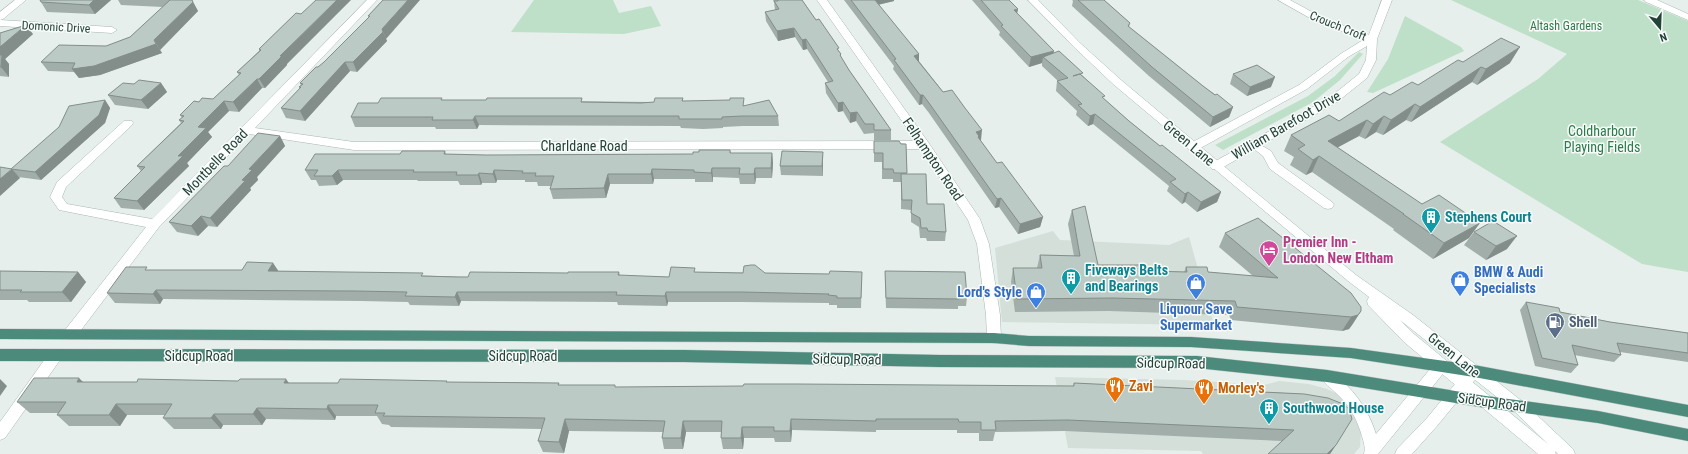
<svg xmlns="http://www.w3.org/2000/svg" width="1688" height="454" font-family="'Roboto Condensed',sans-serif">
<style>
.built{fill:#d4dfda}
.green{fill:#bfe0c8}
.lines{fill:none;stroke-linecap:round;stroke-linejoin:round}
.minor-casing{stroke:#a8b8b2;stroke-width:1}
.tertiary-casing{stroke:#a8b8b2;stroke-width:1}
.secondary-casing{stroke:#a4bbb3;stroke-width:1}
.trunk-casing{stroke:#c2cac8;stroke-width:1}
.minor{fill:#fff;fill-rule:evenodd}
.tertiary{fill:#fff;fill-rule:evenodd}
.secondary{fill:#fff;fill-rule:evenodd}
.trunk{fill:#4c8a7c;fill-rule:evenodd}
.wall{fill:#a1aea9}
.shaded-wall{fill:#838d89}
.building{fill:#bbcac4;stroke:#838d89}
.labels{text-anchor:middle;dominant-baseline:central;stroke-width:3;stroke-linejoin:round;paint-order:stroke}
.far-street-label{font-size:12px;fill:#24423a;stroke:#f7fbf9}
.far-park-label{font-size:12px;fill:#2d7a4b;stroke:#f7fbf9}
.street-label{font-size:14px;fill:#24423a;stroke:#f7fbf9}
.park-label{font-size:14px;fill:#2d7a4b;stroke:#f7fbf9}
.culture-label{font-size:14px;font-weight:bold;fill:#0d838f;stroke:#f7fbf9;text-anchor:start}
.hotel-label{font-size:14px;font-weight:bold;fill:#b23c85;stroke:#f7fbf9;text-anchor:start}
.shop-label{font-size:14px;font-weight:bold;fill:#366cbe;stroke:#f7fbf9;text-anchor:start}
.service-label{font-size:14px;font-weight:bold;fill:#4e5e75;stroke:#f7fbf9;text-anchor:start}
.food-label{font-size:14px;font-weight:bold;fill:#c56008;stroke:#f7fbf9;text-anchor:start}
</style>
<rect width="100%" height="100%" fill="#e6efeb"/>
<g class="built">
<polygon points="1053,231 1060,240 1169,245 1189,237 1214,325 1002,322 995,248"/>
<polygon points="1055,377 1184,380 1264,385 1279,381 1309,384 1327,389 1340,395 1350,403 1361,431 1360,447 1354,454 1203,454 1201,451 1068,448"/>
</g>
<g class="green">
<polygon points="534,0 613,0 619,13 651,6 661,26 624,34 511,32"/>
<polygon points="1451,0 1638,0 1688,21 1688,272 1642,264 1440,142 1538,79 1567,54"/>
<polygon points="1405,16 1461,47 1464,51 1373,93 1367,92 1388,59"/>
<polygon points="1359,52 1363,54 1340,80 1313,102 1223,150 1215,145 1308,96 1335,76"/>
</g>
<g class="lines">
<defs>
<g id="minor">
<polygon points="15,0 26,0 3,19 0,20 0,12"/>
<polygon points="367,0 377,0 255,128 354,142 916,141 817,0 827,0 928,142 980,219 989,244 1000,315 1001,338 999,342 994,343 989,342 987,338 986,315 977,244 968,220 921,149 354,150 249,134 159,227 75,338 70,339 65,338 63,334 65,330 146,227 59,210 50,197 57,182 124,121 132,121 133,123 132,125 66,187 62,197 67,204 152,219"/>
<polygon points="1278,0 1290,0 1323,18 1375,37 1377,39 1375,41 1369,41 1317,22"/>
<polygon points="1644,0 1657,0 1688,14 1688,20 1646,2"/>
<polygon points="0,20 112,27 117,30 112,33 0,26"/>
<polygon points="1254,141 1271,151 1278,163 1332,202 1334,205 1332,208 1328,209 1324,208 1270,169 1263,156 1249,145 1250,142"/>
<polygon points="55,350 60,352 62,356 60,360 5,438 0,440 0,422 50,352"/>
</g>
<g id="tertiary">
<polygon points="1382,0 1392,0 1377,39 1376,60 1367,78 1337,102 1220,169 1212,169 1210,166 1212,163 1329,98 1359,74 1366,60 1367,46 1348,57 1307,89 1197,150 1189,150 1187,147 1189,144 1299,85 1342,53 1368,37"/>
<path d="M 1441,360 L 1446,362 L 1448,366 L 1446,370 L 1378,454 L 1364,454 C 1366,447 1363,440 1361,433 C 1356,417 1349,405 1337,394 C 1331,388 1324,383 1320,376 L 1322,372 C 1330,369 1335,374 1341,380 C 1358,395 1369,412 1376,434 L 1436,362 Z"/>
<polygon points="1474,365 1479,367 1481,371 1479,375 1437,426 1412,454 1395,454 1397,449 1427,418 1469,367"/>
</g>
<path id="secondary" d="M 1028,0 L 1038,0 L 1080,43 L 1121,80 L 1220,163 L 1356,275 L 1413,315 L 1523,402 L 1573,449 L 1575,454 L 1558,454 L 1555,451 L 1556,454 L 1538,454 L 1404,342 L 1368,305 L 1367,301 L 1369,297 L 1348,281 L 1113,84 L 1074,47 ZM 1400,320 L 1513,410 L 1548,444 L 1414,334 Z"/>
<g id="trunk">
<polygon points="0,329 994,333 1029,336 1191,337 1351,348 1474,365 1688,405 1688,417 1474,377 1351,358 1191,347 1029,346 994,343 0,339"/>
<polygon points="0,349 684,350 940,355 1197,356 1327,370 1486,396 1598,411 1688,429 1688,441 1598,423 1486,408 1327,382 1197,368 940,367 684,362 0,361"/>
</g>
</defs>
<use href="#minor" class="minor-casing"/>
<use href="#tertiary" class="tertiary-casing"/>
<use href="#secondary" class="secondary-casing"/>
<use href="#trunk" class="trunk-casing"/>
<use href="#minor" class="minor"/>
<use href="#tertiary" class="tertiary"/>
<use href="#secondary" class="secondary"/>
<use href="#trunk" class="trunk"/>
</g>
<g class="wall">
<polygon points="111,0 95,14 47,12 41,2"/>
<polygon points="118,0 192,0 198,11 160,50 162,53 100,75 79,78 74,72 48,71 41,62 106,46 130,37 163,7 121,5"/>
<polygon points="383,0 386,39 387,41 357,72 350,71 305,121 286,118 281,108 300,89 299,87 301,85 300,83 324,62 369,17 368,16"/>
<polygon points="773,0 802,0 816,20 839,51 841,54 841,57 849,70 891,130 891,140 874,140 874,133 864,134 856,121 850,123 843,111 838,112 826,93 825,83 828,82 807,49 803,50 795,37 778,41 766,21 765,12 775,10 774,2"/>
<polygon points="844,0 894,0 894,1 878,5 919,54 919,61 981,140 980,140 997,163 1043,217 1040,227 1018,234 999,207 995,208 929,113 922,104 919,105 893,69 894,66"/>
<polygon points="972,0 1009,0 1018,9 1017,13 1054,51 1053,53 1083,76 1104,99 1129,121 1160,146 1221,192 1217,202 1197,212 1185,202 1182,204 1167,191 1169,186 1093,124 1088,126 1076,115 1077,111 1056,91 1057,81 1058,81 1042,66 1042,63 1029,67 999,35 1000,32"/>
<polygon points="1072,0 1104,0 1130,23 1129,27 1203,86 1233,107 1229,117 1210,127 1149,76 1072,6 1073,1"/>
<polygon points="296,13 287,64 287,65 265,88 262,88 239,112 229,111 208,132 212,137 187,163 189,166 144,210 121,208 114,198 141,171 137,166 181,123 179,120 182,118 180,115 199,102 213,99 239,75 237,72 259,51 259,49"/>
<polygon points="0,33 33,34 5,59 9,64 9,77 0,76"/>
<polygon points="1463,62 1510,63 1477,85 1472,82 1411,122 1406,120 1383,135 1376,132 1365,139 1359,136 1337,147 1469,238 1433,259 1393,230 1394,229 1312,172 1306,175 1290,165 1294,157 1284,151 1291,135 1339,121 1390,95 1418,85"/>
<polygon points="1233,74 1271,87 1247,96 1230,84"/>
<polygon points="161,83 167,92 148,109 115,105 108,95 134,84"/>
<polygon points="683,98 683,101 745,106 778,116 779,126 743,126 723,127 723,128 703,129 681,128 680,126 479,125 477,129 436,129 435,127 355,127 351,117 378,103 443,100 654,102"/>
<polygon points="105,100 110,108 105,123 41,180 18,177 20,178 11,169"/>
<polygon points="280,136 285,146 257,177 258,180 250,188 251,190 217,227 208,226 198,236 177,232 169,222 228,166"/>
<polygon points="874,141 906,144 907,174 946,232 945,241 927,241 926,238 920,238 919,227 911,222 911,210 901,209 901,182 893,182 893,179 882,179 882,162 874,162"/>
<polygon points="730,150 731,153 772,153 773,163 772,178 756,178 755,184 740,184 739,178 713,177 713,182 695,182 695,179 654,179 653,184 610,184 606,198 553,199 550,189 551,186 538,186 537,182 525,182 525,180 497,180 496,183 482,183 481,185 460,185 458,181 418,181 417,180 343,180 337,185 319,186 316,180 311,180 305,170 400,154 445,151 446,154 486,155 693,154"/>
<polygon points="823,152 823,176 781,175 780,166"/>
<polygon points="1072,210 1098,265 1147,271 1184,272 1186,267 1208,272 1253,276 1219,247 1225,233 1361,311 1352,325 1349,329 1342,331 1231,320 1229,315 1109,311 1015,312 1011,282 1013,268 1037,268 1040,255 1074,256 1068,224"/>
<polygon points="1474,232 1507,249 1486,260 1464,245"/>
<polygon points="273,263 278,271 468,277 568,273 619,272 620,276 669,277 695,272 829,274 862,272 861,308 837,308 837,305 829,305 829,303 742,302 668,302 667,306 618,305 617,302 461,301 459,306 410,305 408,302 361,301 163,299 160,304 115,303 107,293 149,270 242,270"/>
<polygon points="0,271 78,272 86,282 71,302 29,302 27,300 0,300"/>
<polygon points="885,271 967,297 966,306 958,306 958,309 886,308 885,281"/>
<polygon points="1526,302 1560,312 1610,322 1688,333 1688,362 1620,352 1621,355 1614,362 1574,355 1578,365 1571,373 1535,366 1520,310"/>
<polygon points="447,381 447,382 559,383 559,385 616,387 1073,386 1074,383 1304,394 1336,445 1330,454 1268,454 1282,441 1065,431 995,432 993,441 979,441 979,433 957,433 957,430 876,430 876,432 792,430 791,442 775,442 774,438 744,438 743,449 723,449 721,438 721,432 686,432 683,449 664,449 662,438 663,432 569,431 564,453 543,452 538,441 542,429 391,427 389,425 382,424 377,416 336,416 335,420 266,419 262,425 223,425 221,429 174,429 163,418 165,415 127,415 120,426 69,426 57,415 58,413 30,413 17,402 83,382 338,383"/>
</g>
<g class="shaded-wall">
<polygon points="94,0 111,0 95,14 89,5"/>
<polygon points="337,0 351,0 287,64 287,65 265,88 259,79 280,56"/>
<polygon points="408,0 420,0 386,39 382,29"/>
<polygon points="872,0 894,0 894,1 872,6"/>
<polygon points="193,2 198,11 160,50 154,40"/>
<polygon points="1018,9 1016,19 1014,10"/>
<polygon points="26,25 33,34 5,59 9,64 9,77 1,67 0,63 0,47"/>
<polygon points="794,28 795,37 778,41 777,31"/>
<polygon points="383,32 387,41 357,72 353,62"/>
<polygon points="806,39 807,49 803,50 802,40"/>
<polygon points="156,44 162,53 100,75 79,78 72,69"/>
<polygon points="1520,47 1510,63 1477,85 1486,69"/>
<polygon points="1054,51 1052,60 1043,57 1042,63 1029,67 1031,57"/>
<polygon points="919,54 919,64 914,56"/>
<polygon points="345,62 350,71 305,121 300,111"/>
<polygon points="1481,67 1472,82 1411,122 1420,107"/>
<polygon points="1275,77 1271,87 1247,96 1250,87"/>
<polygon points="257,79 262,88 239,112 233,102"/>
<polygon points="161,83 167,92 148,109 141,100"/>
<polygon points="920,95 923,95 922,104 919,105"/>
<polygon points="105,100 110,108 105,123 41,180 35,172"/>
<polygon points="224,101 229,111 208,132 212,137 187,163 189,166 144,210 137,201 178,156 198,127"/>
<polygon points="843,102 843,111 838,112 838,103"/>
<polygon points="1415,104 1406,120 1383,135 1391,120"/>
<polygon points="1233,107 1229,117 1210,127 1213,117"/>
<polygon points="857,112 856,121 850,123 850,113"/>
<polygon points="1095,114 1093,124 1088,126 1090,116"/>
<polygon points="475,116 479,125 477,129 473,120"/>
<polygon points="1384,116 1376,132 1365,139 1373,124"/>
<polygon points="1367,120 1359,136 1320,157 1328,141"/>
<polygon points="982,130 981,140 978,141 976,132"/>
<polygon points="280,136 285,146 257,177 258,180 250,188 251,190 217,227 210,218 249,169"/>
<polygon points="823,152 823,176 822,166"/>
<polygon points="772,153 773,163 772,178 771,168"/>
<polygon points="1319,156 1312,172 1306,175 1313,160"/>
<polygon points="712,168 713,177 713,182 711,173"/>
<polygon points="755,168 756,178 755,184 754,174"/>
<polygon points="12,169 20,178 0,196 0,179"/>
<polygon points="652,169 654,179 653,184 651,174"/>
<polygon points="338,170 343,180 337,185 332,176"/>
<polygon points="494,170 497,180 496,183 493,174"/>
<polygon points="479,173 482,183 481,185 478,175"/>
<polygon points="608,174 610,184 606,198 604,188"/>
<polygon points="1188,192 1185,202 1182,204 1185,194"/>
<polygon points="1221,192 1217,202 1197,212 1201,202"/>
<polygon points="1001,198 999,207 995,208 997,199"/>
<polygon points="201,216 208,226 198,236 191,226"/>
<polygon points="1043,217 1040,227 1018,234 1020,224"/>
<polygon points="1480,223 1469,238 1433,259 1444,243"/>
<polygon points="1517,236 1507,249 1486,260 1496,246"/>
<polygon points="273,263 279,272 268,271"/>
<polygon points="78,272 86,282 71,302 62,292"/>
<polygon points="156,290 163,299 160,304 153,294"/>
<polygon points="457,292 461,301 459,306 455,297"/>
<polygon points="666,292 668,302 667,306 665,296"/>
<polygon points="1361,311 1352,325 1349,329 1342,331 1351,317"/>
<polygon points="79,378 91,390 77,382"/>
<polygon points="0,379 7,386 0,396"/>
<polygon points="286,379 294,390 284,383"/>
<polygon points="116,404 127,415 120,426 109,415"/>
<polygon points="328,405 336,416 335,420 327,409"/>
<polygon points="257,408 266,419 262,425 253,414"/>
<polygon points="214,414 223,425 221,429 211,418"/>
<polygon points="565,419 569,431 564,453 559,442"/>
<polygon points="791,419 792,430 791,442 790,431"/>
<polygon points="683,421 686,432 683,449 681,438"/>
<polygon points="742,427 744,438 743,449 741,438"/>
<polygon points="1336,445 1330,454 1327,454"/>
</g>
<g class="building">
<polygon points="40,0 94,0 89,5 41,2"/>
<polygon points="170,0 192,0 193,2 154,40 156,44 94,66 72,69 75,63 41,62 59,45 106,46 130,37"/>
<polygon points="316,0 337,0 280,56 282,56 259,79 257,79 233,102 224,101 198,127 206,128 178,156 183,156 137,201 114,198 145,167 137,166 184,121 179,120 184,116 180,115 194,101 199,102 202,98 213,99 241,73 237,72 261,50 259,49 296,13 301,14"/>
<polygon points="383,0 408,0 382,29 383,32 353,62 345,62 300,111 281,108 301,87 299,87 303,84 300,83 316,67 318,67 324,62 370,16 368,16"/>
<polygon points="778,0 802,0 816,20 819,19 839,48 837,49 841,54 840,55 849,70 891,130 874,130 874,124 865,124 857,112 850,113 843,102 838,103 825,83 833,81 806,39 802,40 794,28 777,31 765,12 779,9 774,1 778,1"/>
<polygon points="851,0 875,0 919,54 914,56 943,92 952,90 965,108 982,130 976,132 979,136 978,137 997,163 1002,162 1043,217 1020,224 1001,198 997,199 929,103 923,95 920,95 894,60 896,59"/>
<polygon points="981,0 1009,0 1018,9 1014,10 1054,51 1031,57 1001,26 1003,25"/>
<polygon points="1078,0 1104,0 1130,23 1128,26 1203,86 1215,95 1217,94 1233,107 1213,117 1152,67"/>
<polygon points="26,25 0,47 0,33"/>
<polygon points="1501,38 1520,47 1486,69 1481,67 1420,107 1415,104 1391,120 1384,116 1373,124 1367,120 1328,141 1422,204 1439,195 1480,223 1444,243 1403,214 1404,214 1319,156 1313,160 1298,149 1305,145 1291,135 1329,115 1339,121 1384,92 1390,95 1412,82 1418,85 1458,60 1463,62"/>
<polygon points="1059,51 1083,73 1073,76 1080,74 1105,96 1102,97 1129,121 1160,146 1162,145 1221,192 1201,202 1188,192 1185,194 1170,182 1176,179 1095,114 1090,116 1078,105 1082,104 1057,81 1068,78 1043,57"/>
<polygon points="0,55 2,55 1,67 0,67"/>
<polygon points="1257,65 1275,77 1250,87 1233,74"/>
<polygon points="139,80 161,83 141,100 108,95 123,83 134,84"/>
<polygon points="381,98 442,98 441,100 486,100 487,98 582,98 581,102 641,103 654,102 655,98 683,98 682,101 730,100 730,98 744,98 743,106 769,100 778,116 742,116 722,117 722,119 679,119 679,116 475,116 473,120 432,120 433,117 351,117 358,103 378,103"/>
<polygon points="105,100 99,115 35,172 11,169 59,127 69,106"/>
<polygon points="258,133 280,136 249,169 252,170 242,180 245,181 210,218 201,216 191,226 169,222 224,166 228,166"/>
<polygon points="874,141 899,141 901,144 906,144 907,173 894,173 893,169 883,169 883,153 874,153"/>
<polygon points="699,150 730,150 730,153 772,153 771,168 755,168 754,174 739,174 740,168 712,168 711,173 694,172 694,170 652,169 651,174 608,174 604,188 550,189 554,176 535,176 536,173 522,173 523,171 494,170 493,174 479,173 478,175 456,175 457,172 413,172 414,170 338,170 332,176 314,176 318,170 305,170 315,154 400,154 402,151 445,151 444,154 486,155 693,154 693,152 699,152"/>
<polygon points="782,151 823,152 822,166 780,166"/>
<polygon points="0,167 12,169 0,179"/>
<polygon points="901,174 926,174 927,204 944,204 946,232 928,231 927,228 921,228 920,218 911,213 912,200 902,200"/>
<polygon points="1085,206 1098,265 1145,265 1147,271 1187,272 1186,267 1207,267 1208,272 1278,278 1225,233 1258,218 1351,293 1361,307 1361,311 1358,315 1351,317 1237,307 1235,301 1113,298 1017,299 1013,268 1042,268 1040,255 1080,256 1072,210"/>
<polygon points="1493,221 1517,236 1496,246 1474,232"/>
<polygon points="247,262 273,263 268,271 423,273 421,276 458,277 468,277 470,272 568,273 568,272 619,272 618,275 669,277 671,267 695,268 694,272 743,273 744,266 751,265 755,265 765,273 829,274 830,271 862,272 861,298 837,298 837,296 828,295 829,294 741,292 666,292 665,296 616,295 617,292 457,292 455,297 405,296 407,292 355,291 156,290 153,294 107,293 126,267 147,267 145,270 242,270"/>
<polygon points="0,271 78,272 62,292 20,292 22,290 0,290"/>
<polygon points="885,271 965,272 967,297 959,297 959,299 886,298"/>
<polygon points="1526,302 1559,308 1560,312 1610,322 1688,333 1688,353 1617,343 1621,355 1572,345 1578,365 1542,358"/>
<polygon points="34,378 79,378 77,382 137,382 138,379 238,381 240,379 286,379 284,383 338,383 340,379 396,380 447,381 446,382 559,383 558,385 615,385 615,387 743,386 744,384 798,384 1074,386 1074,383 1304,394 1328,398 1343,404 1349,409 1352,419 1336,445 1327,454 1268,454 1294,430 1068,420 995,421 996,430 981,430 981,422 959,422 958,419 876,419 876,421 791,419 790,431 774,431 774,427 742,427 741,438 721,438 722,421 683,421 681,438 662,438 665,421 565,419 559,442 538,441 545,418 383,416 385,413 375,413 378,405 328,405 327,409 257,408 253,414 214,414 211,418 163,418 172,404 116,404 109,415 57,415 66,402 17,402"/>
</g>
<defs>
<symbol id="building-pin" viewBox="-11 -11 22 30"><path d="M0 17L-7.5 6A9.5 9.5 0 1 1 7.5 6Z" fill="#0f9aa8" stroke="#f7fbf9"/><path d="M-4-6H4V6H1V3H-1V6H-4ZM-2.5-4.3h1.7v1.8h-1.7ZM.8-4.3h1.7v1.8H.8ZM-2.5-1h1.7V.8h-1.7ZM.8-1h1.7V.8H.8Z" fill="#fff"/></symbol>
<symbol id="hotel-pin" viewBox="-11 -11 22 30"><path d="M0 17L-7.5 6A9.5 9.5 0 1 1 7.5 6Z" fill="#d1479c" stroke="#f7fbf9"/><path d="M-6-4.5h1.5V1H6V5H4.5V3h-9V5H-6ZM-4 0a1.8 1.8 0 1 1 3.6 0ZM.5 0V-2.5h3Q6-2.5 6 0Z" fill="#fff"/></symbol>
<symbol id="shop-pin" viewBox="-11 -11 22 30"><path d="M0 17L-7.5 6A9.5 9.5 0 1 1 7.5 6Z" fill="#3f7fe0" stroke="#f7fbf9"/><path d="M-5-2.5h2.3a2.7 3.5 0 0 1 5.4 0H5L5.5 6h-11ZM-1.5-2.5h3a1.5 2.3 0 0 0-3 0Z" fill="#fff"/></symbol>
<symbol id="fuel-pin" viewBox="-11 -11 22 30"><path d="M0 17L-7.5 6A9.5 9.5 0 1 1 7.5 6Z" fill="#5c6f8a" stroke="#f7fbf9"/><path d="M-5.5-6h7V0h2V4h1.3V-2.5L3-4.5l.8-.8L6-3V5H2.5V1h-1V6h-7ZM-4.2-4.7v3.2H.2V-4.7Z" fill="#fff"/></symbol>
<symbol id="restaurant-pin" viewBox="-11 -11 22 30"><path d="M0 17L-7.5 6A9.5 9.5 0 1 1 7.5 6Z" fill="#e8710a" stroke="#f7fbf9"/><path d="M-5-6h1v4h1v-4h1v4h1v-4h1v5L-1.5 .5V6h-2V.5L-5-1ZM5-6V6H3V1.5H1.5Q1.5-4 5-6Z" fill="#fff"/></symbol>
</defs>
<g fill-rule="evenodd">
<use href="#building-pin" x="1420" y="206" width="22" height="30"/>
<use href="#hotel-pin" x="1258" y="239" width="22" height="30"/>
<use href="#building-pin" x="1060" y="267" width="22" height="30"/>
<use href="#shop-pin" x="1449" y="269" width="22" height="30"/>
<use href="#shop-pin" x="1185" y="272" width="22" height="30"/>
<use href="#shop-pin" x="1025" y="281" width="22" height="30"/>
<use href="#fuel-pin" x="1544" y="311" width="22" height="30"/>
<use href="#restaurant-pin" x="1104" y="375" width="22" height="30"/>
<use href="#restaurant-pin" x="1193" y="377" width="22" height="30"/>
<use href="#building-pin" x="1258" y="397" width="22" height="30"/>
</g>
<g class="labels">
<g class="far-street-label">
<text transform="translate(1338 26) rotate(22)">Crouch Croft</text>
<text transform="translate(56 27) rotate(3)">Domonic Drive</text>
</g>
<g class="far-park-label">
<text x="1566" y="26">Altash Gardens</text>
</g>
<g class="street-label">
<text transform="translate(1286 125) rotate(-30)">William Barefoot Drive</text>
<text transform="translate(1189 143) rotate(40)">Green Lane</text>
<text x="584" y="146">Charldane Road</text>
<text transform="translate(933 159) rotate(56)">Felhampton Road</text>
<text transform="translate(215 162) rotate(-46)">Montbelle Road</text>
<text transform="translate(1454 355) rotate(39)">Green Lane</text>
<text x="199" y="356">Sidcup Road</text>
<text x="523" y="356">Sidcup Road</text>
<text transform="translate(847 359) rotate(1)">Sidcup Road</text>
<text transform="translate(1171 363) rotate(1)">Sidcup Road</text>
<text transform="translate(1492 402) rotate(8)">Sidcup Road</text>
</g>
<g class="park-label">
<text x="1602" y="131">Coldharbour<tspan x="1602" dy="16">Playing Fields</tspan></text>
</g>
<g class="culture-label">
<text x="1445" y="217">Stephens Court</text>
<text x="1085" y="270">Fiveways Belts<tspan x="1085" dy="16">and Bearings</tspan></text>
<text x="1283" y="408">Southwood House</text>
</g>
<g class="hotel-label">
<text x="1283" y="242">Premier Inn -<tspan x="1283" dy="16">London New Eltham</tspan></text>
</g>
<g class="shop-label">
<text x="1474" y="272">BMW &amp; Audi<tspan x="1474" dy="16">Specialists</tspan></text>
<text x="1022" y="292" text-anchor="end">Lord's Style</text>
<text x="1196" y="309" text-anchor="middle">Liquour Save<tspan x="1196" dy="16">Supermarket</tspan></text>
</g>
<g class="service-label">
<text x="1569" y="322">Shell</text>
</g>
<g class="food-label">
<text x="1129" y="386">Zavi</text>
<text x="1218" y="388">Morley's</text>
</g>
</g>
<g transform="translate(1660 28) rotate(161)" stroke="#f7fbf9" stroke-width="3" paint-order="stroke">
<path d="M0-3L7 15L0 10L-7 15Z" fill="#24423a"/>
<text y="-6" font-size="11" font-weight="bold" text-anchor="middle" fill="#24423a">N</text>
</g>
</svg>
